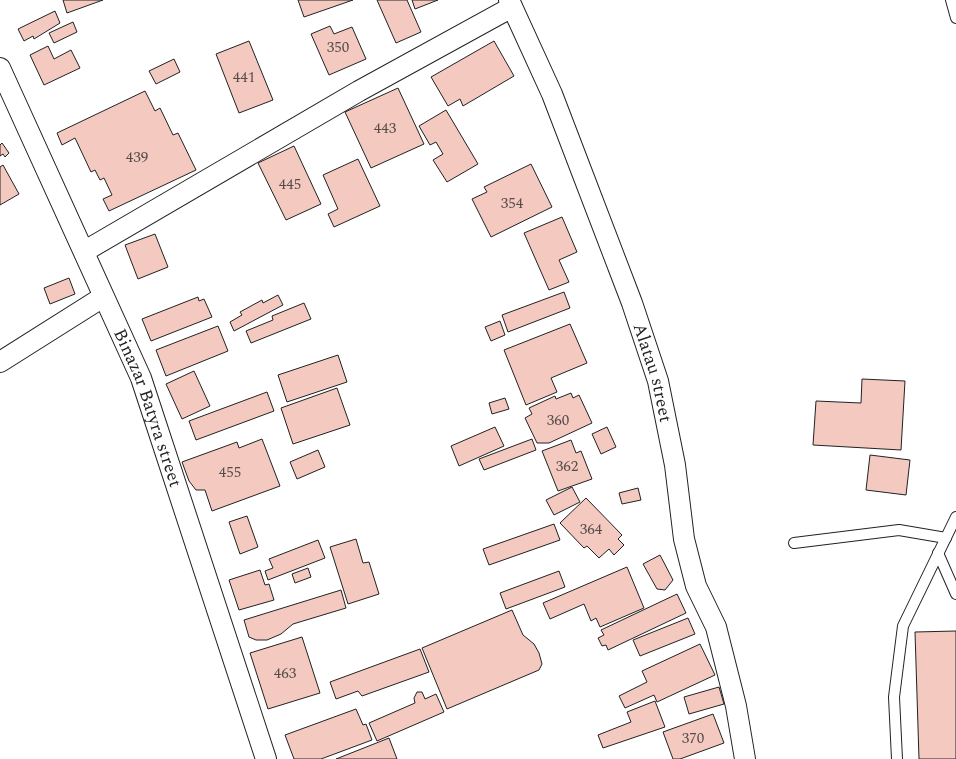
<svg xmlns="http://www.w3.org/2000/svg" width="956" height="759" font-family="Spectral,serif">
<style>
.building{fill:#f3c9c0;stroke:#222}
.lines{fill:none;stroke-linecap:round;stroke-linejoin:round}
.lane-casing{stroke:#222;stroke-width:12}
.street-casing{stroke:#222;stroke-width:22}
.lane{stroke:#fff;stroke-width:10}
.street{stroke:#fff;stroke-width:20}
.labels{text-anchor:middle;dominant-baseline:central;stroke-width:4;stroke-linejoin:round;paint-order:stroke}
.number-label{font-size:15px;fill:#564c4a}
.street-label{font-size:18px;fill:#222;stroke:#fff}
</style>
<rect width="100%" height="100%" fill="#fff"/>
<g class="building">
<polygon points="63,0 103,0 67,13"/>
<polygon points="298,0 353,0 304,17"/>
<polygon points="377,0 407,0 421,32 396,43"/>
<polygon points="412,0 438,0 415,9"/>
<polygon points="55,11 60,23 34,39 33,36 24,41 18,29"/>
<polygon points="73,22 77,32 54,43 49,33"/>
<polygon points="330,26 334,34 352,27 366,59 329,75 311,34"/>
<polygon points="249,41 273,100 239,113 216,54"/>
<polygon points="494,41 514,76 463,106 460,99 448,106 431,77"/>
<polygon points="48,46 54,59 71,50 80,68 44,85 30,55"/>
<polygon points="174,59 180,72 156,84 149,71"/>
<polygon points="398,88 424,144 371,168 345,112"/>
<polygon points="145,91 155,111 160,108 173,135 178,133 196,170 109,211 103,199 112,195 104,178 100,180 95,170 91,172 75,138 62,145 57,133"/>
<polygon points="446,110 478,164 447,182 433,160 443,154 436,142 430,145 419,126"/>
<polygon points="2,143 9,153 5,157 3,154 0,156 0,145"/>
<polygon points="294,146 321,204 286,220 258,163"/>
<polygon points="358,159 380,206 334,227 328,214 338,209 323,175"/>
<polygon points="531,164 552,207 491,237 472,199 487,192 484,187"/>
<polygon points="3,165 19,194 0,205 0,167"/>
<polygon points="562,217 577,252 559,260 569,282 549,290 524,233"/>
<polygon points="155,234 168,267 138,279 125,245"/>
<polygon points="69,278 75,294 50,304 44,288"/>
<polygon points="564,292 570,308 508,332 502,315"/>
<polygon points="278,295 283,305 234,331 230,322 242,315 240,312 262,300 263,303"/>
<polygon points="198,297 199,301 204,299 212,317 151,341 142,319"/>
<polygon points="304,303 311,319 251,343 246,331 273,320 272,316"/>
<polygon points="500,321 505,335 491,341 485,327"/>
<polygon points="570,324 587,363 551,378 557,392 526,405 504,350"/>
<polygon points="218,326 228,351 166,376 156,350"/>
<polygon points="338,355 347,382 287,402 278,375"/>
<polygon points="194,371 210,406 182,419 166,384"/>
<polygon points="862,379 905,381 901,450 813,445 816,401 861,403"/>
<polygon points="337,388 350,425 293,444 281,408"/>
<polygon points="267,392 274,411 196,440 189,421"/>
<polygon points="571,393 573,398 579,395 592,423 549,443 537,443 525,418 532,414 529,408 555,396 556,399"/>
<polygon points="505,398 509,409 492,414 489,403"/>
<polygon points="495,427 504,446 459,466 451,446"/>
<polygon points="607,427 616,447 601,454 592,434"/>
<polygon points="262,439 280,486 212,511 205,490 196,490 189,481 182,462 237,442 239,448"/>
<polygon points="532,439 536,450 484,470 479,459"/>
<polygon points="571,440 576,453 581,451 592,479 558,491 542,451"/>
<polygon points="318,450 325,467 297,479 290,462"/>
<polygon points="870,455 910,460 906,495 866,490"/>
<polygon points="572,487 580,502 554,515 546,500"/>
<polygon points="638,488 641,500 622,504 619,493"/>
<polygon points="586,498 622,535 618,539 624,545 614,555 609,549 599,558 587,546 584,548 560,523"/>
<polygon points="247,516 258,547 240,554 229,522"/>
<polygon points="554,524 560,540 489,565 483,549"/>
<polygon points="356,539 363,563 369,562 379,594 348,604 330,547"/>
<polygon points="318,540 325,558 268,580 265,571 273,568 269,559"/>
<polygon points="660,555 673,580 665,590 657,589 643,564"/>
<polygon points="627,567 644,608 600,627 596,618 591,621 584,604 550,619 543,603"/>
<polygon points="308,568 311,577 295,583 292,574"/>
<polygon points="260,570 265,585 269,584 274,600 239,610 229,580"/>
<polygon points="559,571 565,587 506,609 500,593"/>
<polygon points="341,590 346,608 293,624 281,634 267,640 256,640 249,637 244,620"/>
<polygon points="677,594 686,613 608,650 606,645 602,646 598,638 604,635 601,630"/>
<polygon points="512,610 523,635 534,644 539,653 542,664 539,670 447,709 422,648"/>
<polygon points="688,618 695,634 640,656 633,640"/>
<polygon points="956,631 956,759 919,759 915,632"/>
<polygon points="302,637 320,693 268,709 250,653"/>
<polygon points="700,644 715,675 657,702 654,695 625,708 619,696 647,682 642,671"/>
<polygon points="420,649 429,672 362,696 358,691 336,699 330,682"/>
<polygon points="719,687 724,704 689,714 684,697"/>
<polygon points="417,692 422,692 425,699 436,694 444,712 377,741 369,723 415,703 414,698"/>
<polygon points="655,701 665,727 603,748 598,735 631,722 627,712"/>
<polygon points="356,709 363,725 366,724 372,740 321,759 294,759 285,735"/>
<polygon points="713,714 724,743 680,759 673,759 663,732"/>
<polygon points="389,738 397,759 336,759"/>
</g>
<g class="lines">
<defs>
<g id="lane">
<polyline points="951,0 956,18"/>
<polyline points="794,543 899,530 946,538"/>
<polyline points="938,553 956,594"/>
<polyline points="897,759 894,697 903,626 956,517"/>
</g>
<g id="street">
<path id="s1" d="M 509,0 L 552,94 L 632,303 L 658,381 L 675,465 L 684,539 L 696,586 L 716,627 L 736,706 L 745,759"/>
<path id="s2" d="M 0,68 L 141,378 L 266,759"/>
<polyline points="85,251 359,91 512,7"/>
<polyline points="0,362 103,297"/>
</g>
</defs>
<use href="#lane" class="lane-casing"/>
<use href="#street" class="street-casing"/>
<use href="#lane" class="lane"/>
<use href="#street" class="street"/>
</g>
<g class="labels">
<g class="number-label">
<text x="338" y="47">350</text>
<text x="244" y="77">441</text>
<text x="385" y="128">443</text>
<text x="137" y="157">439</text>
<text x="290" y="184">445</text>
<text x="512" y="203">354</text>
<text x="558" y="420">360</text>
<text x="567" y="466">362</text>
<text x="230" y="472">455</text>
<text x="591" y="529">364</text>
<text x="285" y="673">463</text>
<text x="693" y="738">370</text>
</g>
<g class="street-label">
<text stroke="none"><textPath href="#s1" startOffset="400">Alatau street</textPath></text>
<text stroke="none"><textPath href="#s2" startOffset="371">Binazar Batyra street</textPath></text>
</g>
</g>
</svg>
